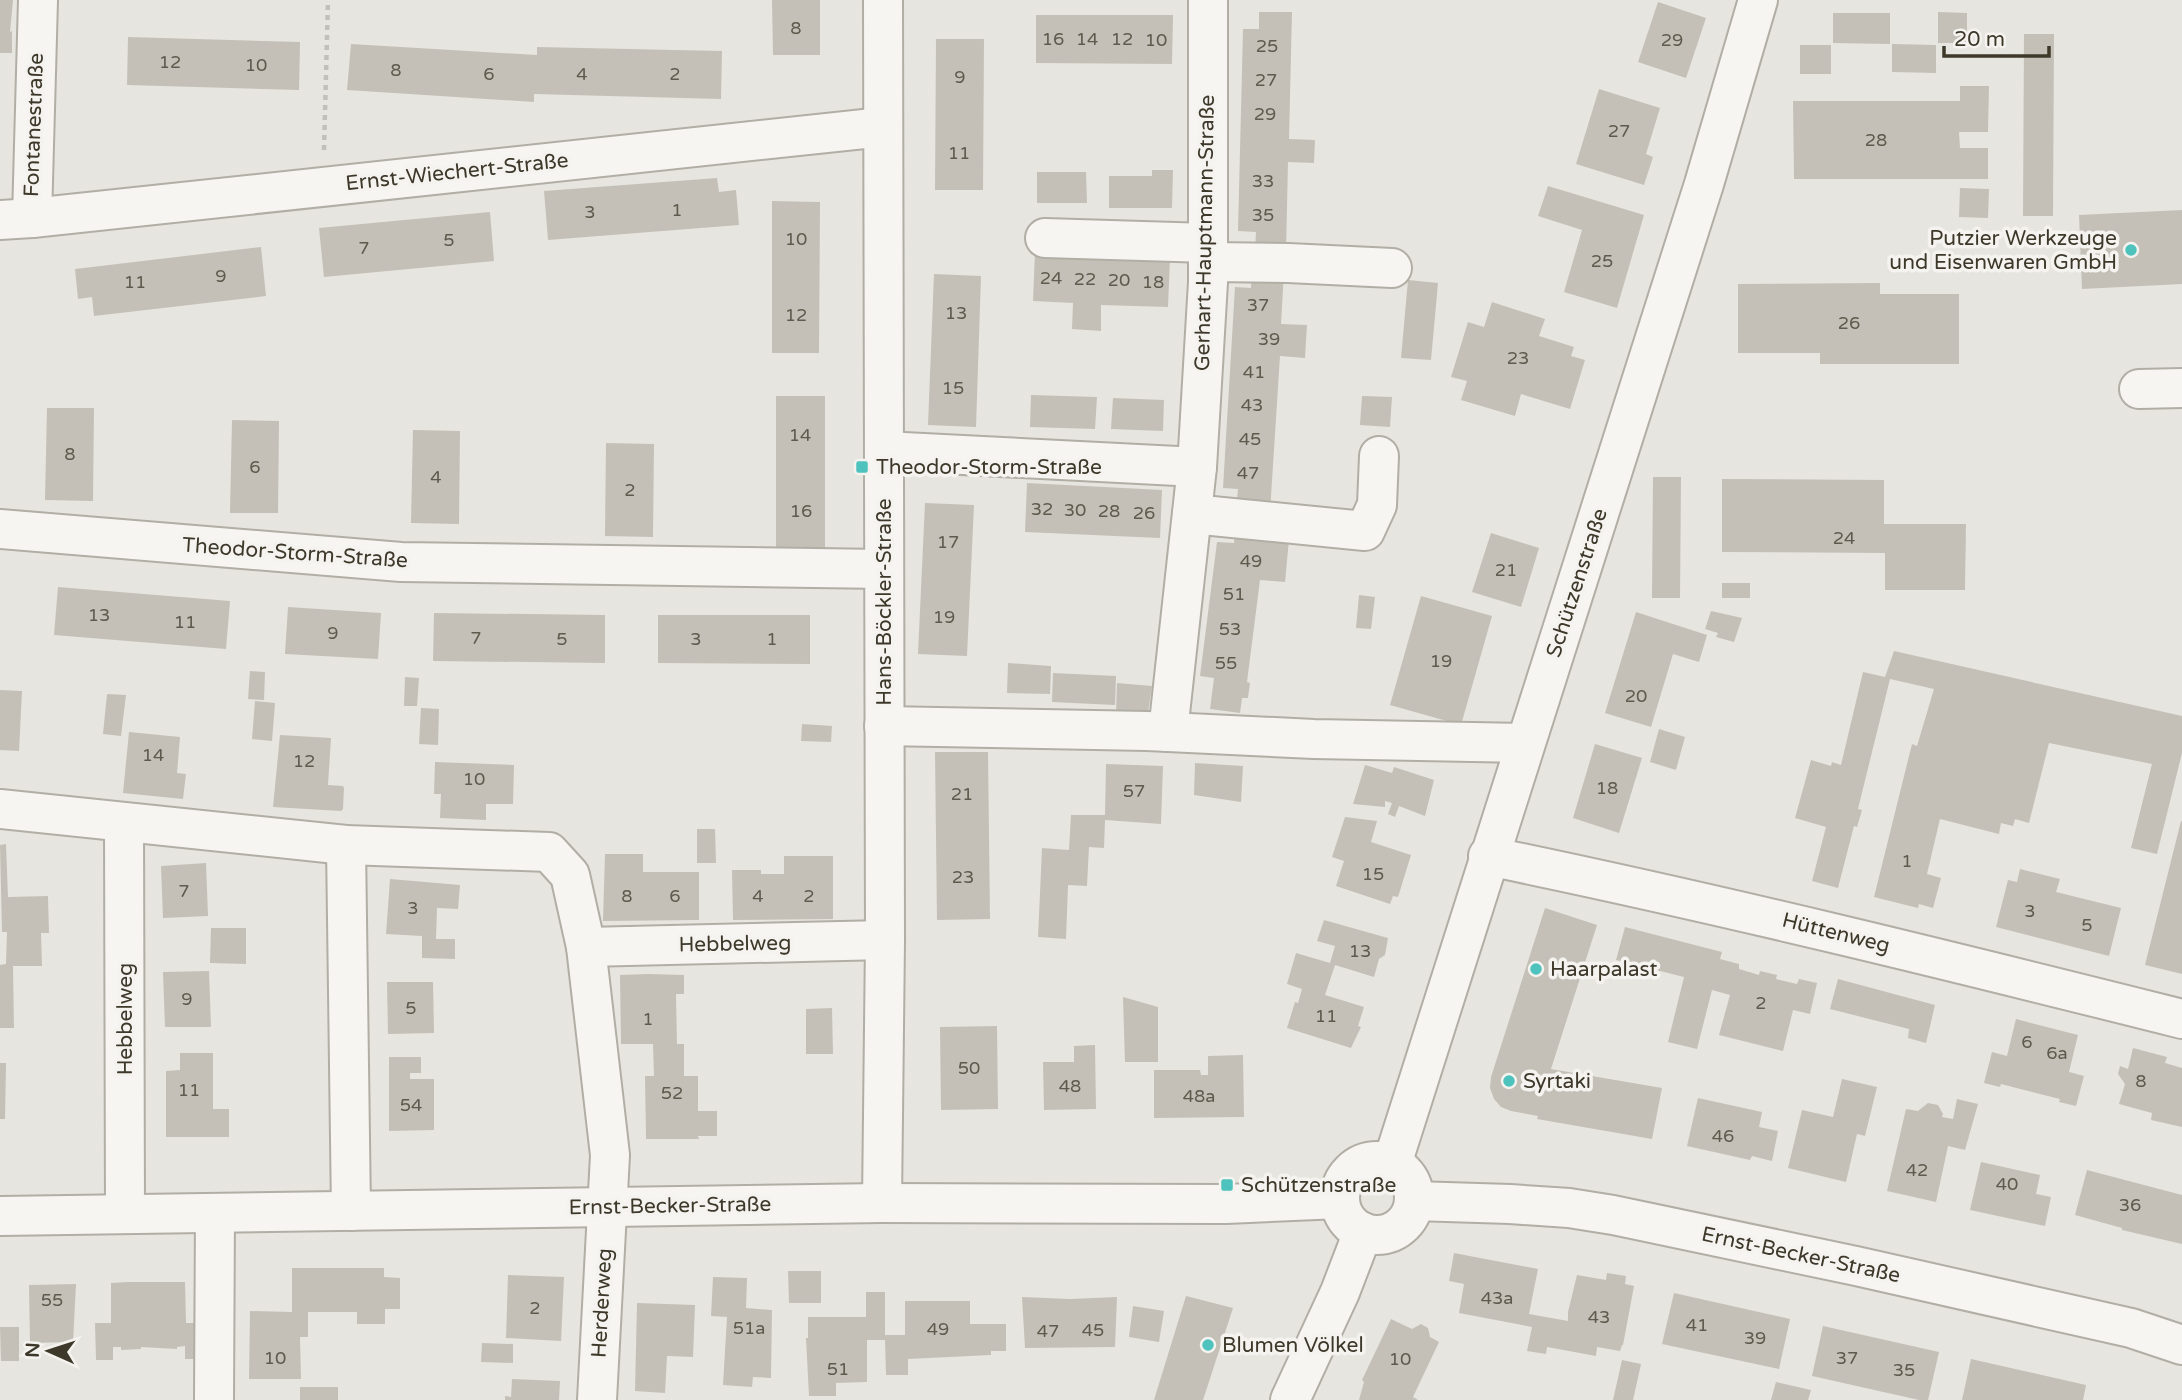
<svg xmlns="http://www.w3.org/2000/svg" width="2182" height="1400" font-family="'Varela Round',sans-serif">
<style>
.building{fill:#c4c0b7}
.lines{fill:none;stroke-linecap:round;stroke-linejoin:round}
.minor-casing{stroke:#b1aea5;stroke-width:42}
.path{stroke:#c2c0ba;stroke-width:4.5;stroke-dasharray:5 5;stroke-linecap:butt}
.minor{stroke:#f6f5f2;stroke-width:38}
.poi-dot{fill:#4ec2bc;stroke:#f5f3ef;stroke-width:2.5}
.labels{text-anchor:middle;dominant-baseline:central;stroke-width:7;stroke-linejoin:round;paint-order:stroke}
.number-label{font-size:18px;fill:#5f5a4d}
.street-label{font-size:21px;fill:#3d382a;stroke:#f5f3ef}
.poi-label{font-size:21px;fill:#3d382a;stroke:#f5f3ef;text-anchor:start}
</style>
<rect width="100%" height="100%" fill="#e7e5df"/>
<g class="building">
<polygon points="0,0 13,0 10,32 12,31 12,53 0,53"/>
<polygon points="772,0 820,0 820,55 773,55"/>
<polygon points="1658,2 1706,18 1686,78 1638,62"/>
<polygon points="1259,12 1292,12 1289,139 1315,140 1314,163 1288,162 1286,253 1255,251 1256,232 1238,231 1243,29 1259,29"/>
<polygon points="1938,12 1967,13 1967,43 1938,43"/>
<polygon points="1833,13 1890,13 1890,44 1833,43"/>
<polygon points="1036,15 1173,15 1172,64 1036,63"/>
<polygon points="2024,34 2054,34 2053,216 2023,216"/>
<polygon points="128,37 300,42 299,90 127,85"/>
<polygon points="936,39 984,39 983,190 935,190"/>
<polygon points="351,44 537,55 537,47 722,51 721,99 534,94 534,102 347,90"/>
<polygon points="1892,44 1936,45 1936,73 1892,72"/>
<rect x="1800" y="45" width="31" height="29"/>
<polygon points="1960,86 1989,86 1988,132 1959,132 1960,148 1988,148 1988,179 1794,179 1793,101 1960,101"/>
<polygon points="1599,89 1660,108 1646,154 1653,157 1644,185 1576,164"/>
<polygon points="1152,170 1173,170 1172,208 1109,208 1109,176 1152,176"/>
<polygon points="1037,172 1086,172 1087,203 1037,203"/>
<polygon points="717,178 719,192 736,190 739,225 548,240 544,191"/>
<polygon points="1548,186 1644,215 1617,308 1564,292 1582,230 1538,216"/>
<polygon points="1960,188 1989,189 1988,218 1959,217"/>
<polygon points="772,201 820,202 819,353 772,353"/>
<polygon points="2182,210 2182,284 2082,289 2079,215"/>
<polygon points="490,212 494,261 324,277 319,228"/>
<polygon points="261,247 266,296 94,316 92,297 78,299 75,269"/>
<polygon points="1035,252 1170,258 1168,307 1101,305 1101,331 1072,329 1073,303 1033,301"/>
<polygon points="1252,269 1284,271 1281,324 1307,325 1305,358 1280,356 1270,512 1236,509 1238,489 1223,488 1235,287 1251,288"/>
<polygon points="934,274 981,276 976,427 928,425"/>
<polygon points="1408,280 1438,283 1431,360 1401,358"/>
<polygon points="1880,283 1880,294 1959,294 1959,364 1820,364 1820,353 1738,353 1738,284"/>
<polygon points="1492,302 1545,319 1539,336 1574,347 1571,356 1585,360 1570,409 1521,394 1515,416 1461,400 1467,381 1451,377 1468,322 1484,327"/>
<polygon points="1031,395 1097,397 1095,429 1030,427"/>
<rect x="776" y="396" width="49" height="153"/>
<polygon points="1362,396 1392,397 1390,427 1360,425"/>
<polygon points="1113,398 1164,400 1163,431 1111,429"/>
<polygon points="47,408 94,408 93,501 45,500"/>
<polygon points="232,420 279,421 278,513 230,513"/>
<polygon points="413,430 460,431 459,524 411,523"/>
<polygon points="606,443 654,444 653,537 605,536"/>
<polygon points="1653,477 1681,477 1680,598 1652,598"/>
<polygon points="1722,479 1884,480 1884,524 1966,524 1965,590 1885,590 1885,553 1722,552"/>
<polygon points="1027,483 1162,490 1160,538 1025,532"/>
<polygon points="925,503 974,505 967,656 918,654"/>
<polygon points="1235,526 1290,529 1285,582 1260,580 1247,682 1250,683 1248,698 1242,698 1240,713 1210,709 1214,678 1200,676 1217,542 1234,543"/>
<polygon points="1491,533 1539,548 1521,607 1472,592"/>
<rect x="1722" y="583" width="28" height="15"/>
<polygon points="58,587 230,601 226,649 54,635"/>
<polygon points="1359,595 1375,597 1371,629 1356,628"/>
<polygon points="1421,596 1492,616 1461,725 1390,705"/>
<polygon points="288,607 381,613 378,659 285,654"/>
<polygon points="1711,611 1742,618 1734,642 1716,637 1718,633 1705,629"/>
<polygon points="1636,612 1707,635 1699,662 1673,654 1651,727 1605,713"/>
<polygon points="434,613 605,615 605,663 433,661"/>
<polygon points="658,615 810,615 810,664 658,663"/>
<polygon points="1894,651 2182,716 2182,753 2157,854 2131,848 2152,764 2049,743 2029,823 2015,819 2013,826 2001,823 1999,834 1940,819 1927,874 1941,878 1933,908 1919,904 1918,908 1874,897 1912,744 1917,746 1934,689 1890,679 1858,809 1862,810 1857,827 1854,826 1838,888 1812,881 1826,827 1795,818 1811,760 1831,766 1832,762 1841,765 1863,672 1885,677"/>
<polygon points="1008,663 1051,666 1050,694 1007,693"/>
<polygon points="250,671 265,672 264,700 248,699"/>
<polygon points="1053,673 1116,676 1115,705 1052,702"/>
<polygon points="405,677 419,678 417,706 404,706"/>
<polygon points="1117,683 1152,686 1147,719 1116,716"/>
<polygon points="0,690 22,691 19,751 0,750"/>
<polygon points="107,694 126,695 121,736 103,734"/>
<polygon points="255,701 275,703 272,741 252,739"/>
<polygon points="421,708 439,709 438,745 419,744"/>
<polygon points="802,724 832,726 831,742 801,741"/>
<polygon points="1659,729 1685,737 1676,770 1650,762"/>
<polygon points="129,732 180,737 177,773 186,774 183,799 123,793"/>
<polygon points="280,735 331,738 328,785 343,786 344,788 343,809 341,811 273,807"/>
<polygon points="1595,744 1642,758 1619,833 1573,818"/>
<polygon points="935,752 988,752 990,919 937,920"/>
<polygon points="435,762 514,765 513,804 486,804 486,820 440,818 441,794 434,794"/>
<polygon points="1195,763 1243,766 1241,802 1194,795"/>
<polygon points="1106,764 1163,766 1161,824 1105,820 1104,848 1089,847 1087,886 1068,885 1066,939 1038,937 1042,848 1069,850 1071,815 1105,815"/>
<polygon points="1365,765 1392,773 1394,767 1434,780 1425,816 1399,806 1395,817 1388,814 1392,803 1385,801 1385,807 1353,804"/>
<polygon points="1345,817 1377,821 1371,842 1411,855 1398,897 1393,896 1390,904 1336,886 1344,861 1332,857"/>
<polygon points="2181,821 2182,821 2182,974 2145,965"/>
<polygon points="697,829 715,829 716,863 697,863"/>
<polygon points="6,844 8,897 48,896 49,933 41,933 42,966 13,966 14,1028 0,1028 0,965 6,964 7,932 2,932 0,845"/>
<polygon points="605,854 643,854 643,872 699,872 699,920 603,921"/>
<polygon points="784,856 833,856 833,919 733,920 732,870 761,870 761,874 784,874"/>
<polygon points="206,863 208,916 163,918 161,866"/>
<polygon points="2020,869 2060,879 2056,892 2121,908 2109,956 1996,927 2008,880 2017,882"/>
<polygon points="390,879 460,885 458,909 437,908 436,939 455,939 455,959 422,958 422,936 386,934"/>
<polygon points="1545,908 1597,925 1551,1069 1662,1088 1652,1139 1537,1119 1538,1116 1511,1111 1501,1107 1494,1099 1490,1088 1491,1077"/>
<polygon points="1324,920 1388,938 1385,955 1379,959 1374,977 1335,965 1325,995 1364,1007 1358,1026 1361,1027 1351,1048 1287,1028 1295,1002 1298,1003 1302,989 1287,984 1296,953 1330,963 1335,946 1317,941"/>
<polygon points="1625,927 1722,952 1720,959 1739,964 1739,969 1759,975 1760,971 1777,975 1776,979 1797,984 1799,979 1817,983 1810,1014 1793,1010 1783,1051 1719,1035 1730,995 1712,990 1697,1049 1668,1042 1684,977 1616,960"/>
<polygon points="211,928 246,928 246,964 210,963"/>
<polygon points="209,971 211,1027 165,1027 163,972"/>
<polygon points="648,974 684,975 684,994 676,994 677,1044 684,1044 684,1076 698,1076 698,1111 717,1111 717,1136 698,1136 699,1139 646,1139 645,1076 654,1076 653,1044 621,1044 620,975"/>
<polygon points="1838,979 1935,1005 1926,1043 1908,1038 1909,1029 1830,1009"/>
<polygon points="387,982 433,982 434,1033 388,1034"/>
<polygon points="1123,997 1158,1007 1158,1062 1125,1062"/>
<polygon points="832,1008 833,1054 806,1054 806,1009"/>
<polygon points="2016,1019 2078,1035 2069,1072 2084,1076 2076,1106 2059,1102 2060,1099 2001,1084 2000,1087 1984,1083 1992,1052 2007,1056"/>
<polygon points="997,1026 998,1109 941,1110 940,1027"/>
<polygon points="1095,1045 1096,1109 1044,1110 1043,1062 1074,1062 1074,1046"/>
<polygon points="2133,1048 2167,1057 2165,1063 2182,1068 2182,1127 2151,1120 2152,1113 2119,1104 2125,1084 2118,1074 2120,1066 2128,1069"/>
<polygon points="180,1053 213,1053 213,1109 229,1109 229,1137 166,1137 166,1071 180,1070"/>
<polygon points="1243,1055 1244,1117 1154,1118 1154,1070 1200,1070 1201,1075 1208,1075 1208,1056"/>
<polygon points="389,1057 421,1057 421,1073 410,1073 410,1079 434,1079 434,1130 389,1131"/>
<polygon points="0,1063 6,1063 5,1119 0,1119"/>
<polygon points="1842,1079 1877,1087 1865,1136 1857,1134 1846,1182 1788,1168 1802,1110 1833,1117"/>
<polygon points="1698,1098 1762,1112 1759,1127 1778,1131 1772,1161 1752,1156 1750,1160 1687,1146"/>
<polygon points="1957,1099 1978,1104 1965,1150 1948,1146 1936,1202 1887,1191 1906,1109 1918,1111 1928,1103 1938,1105 1943,1114 1942,1117 1953,1119"/>
<polygon points="1981,1162 2040,1175 2036,1194 2051,1197 2045,1226 1970,1210"/>
<polygon points="2087,1170 2182,1195 2182,1244 2122,1230 2122,1228 2075,1215"/>
<polygon points="1454,1253 1538,1269 1529,1314 1568,1321 1568,1312 1577,1275 1606,1280 1607,1273 1626,1276 1625,1284 1634,1286 1623,1345 1622,1345 1620,1351 1597,1347 1596,1356 1547,1347 1546,1354 1527,1351 1532,1327 1459,1313 1464,1284 1449,1281"/>
<polygon points="292,1268 384,1268 384,1277 400,1278 400,1309 385,1309 385,1324 357,1324 357,1312 308,1312 308,1337 300,1337 301,1379 249,1379 250,1311 292,1312"/>
<polygon points="788,1271 821,1271 821,1303 789,1303"/>
<polygon points="508,1275 564,1277 561,1341 506,1338"/>
<polygon points="713,1277 747,1278 746,1308 772,1310 771,1378 753,1377 752,1387 723,1385 727,1317 711,1316"/>
<polygon points="128,1282 185,1282 186,1323 202,1323 201,1359 185,1359 185,1346 177,1347 177,1349 141,1347 141,1349 121,1350 121,1347 113,1347 113,1360 96,1360 95,1323 111,1323 111,1283"/>
<polygon points="76,1284 73,1342 30,1343 29,1285"/>
<polygon points="866,1292 885,1292 885,1335 905,1335 905,1301 970,1301 970,1324 1006,1324 1006,1351 991,1351 991,1355 908,1359 908,1375 886,1375 885,1340 867,1340 867,1382 836,1383 836,1396 809,1396 806,1338 808,1338 808,1317 866,1317"/>
<polygon points="1674,1293 1790,1319 1779,1369 1662,1344"/>
<polygon points="1186,1296 1233,1308 1203,1400 1154,1400"/>
<polygon points="1022,1297 1070,1299 1117,1297 1115,1347 1025,1348"/>
<polygon points="637,1303 695,1305 693,1357 667,1356 665,1393 635,1391"/>
<polygon points="1133,1306 1164,1311 1159,1342 1129,1337"/>
<polygon points="1391,1319 1412,1329 1421,1324 1428,1328 1430,1337 1439,1342 1413,1397 1418,1400 1359,1400 1364,1382 1362,1380"/>
<polygon points="1823,1326 1939,1352 1928,1400 1919,1400 1812,1376"/>
<polygon points="0,1327 19,1327 19,1361 1,1361"/>
<polygon points="482,1343 513,1344 513,1363 481,1362"/>
<polygon points="1971,1359 2086,1385 2083,1400 1962,1400"/>
<polygon points="1622,1360 1641,1364 1633,1400 1613,1400"/>
<polygon points="512,1379 560,1381 559,1400 505,1400 505,1396 511,1397"/>
<polygon points="1776,1382 1811,1390 1808,1400 1771,1400"/>
<rect x="300" y="1387" width="38" height="13"/>
</g>
<g class="lines">
<defs>
<g id="minor">
<polyline points="32,218 883,127"/>
<polyline points="0,220 32,218 38,0"/>
<polyline points="1045,238 1208,243"/>
<polyline points="1209,262 1288,263 1392,268"/>
<polyline points="2139,389 2182,388"/>
<polyline points="884,451 1197,467 1208,282 1208,0"/>
<polyline points="1192,514 1365,531 1377,505 1379,456"/>
<polyline points="0,529 401,562 884,569"/>
<polyline points="884,726 1147,731 1314,739 1525,743"/>
<polyline points="1168,732 1197,467"/>
<polyline points="0,809 346,845 549,852 570,875 586,947 885,940"/>
<polyline points="124,823 125,1214"/>
<polyline points="346,845 351,1211"/>
<path d="M 1488,856 C 1721,904 1951,961 2182,1019"/>
<polyline points="586,947 610,1155 597,1400"/>
<circle cx="1377" cy="1198" r="37"/>
<polyline points="1392,1164 1704,184 1758,0"/>
<polyline points="1414,1201 1510,1204 1569,1208 1613,1215 1856,1266 2131,1328 2182,1345"/>
<polyline points="882,1203 885,940 883,0"/>
<polyline points="0,1216 882,1203 1226,1204 1340,1199"/>
<polyline points="214,1400 215,1213"/>
<polyline points="1290,1400 1340,1292 1363,1232"/>
</g>
</defs>
<use href="#minor" class="minor-casing"/>
<polyline class="path" points="324,150 328,0"/>
<use href="#minor" class="minor"/>
</g>
<g class="poi-dot">
<circle cx="2131" cy="250" r="7"/>
<rect x="855" y="460" width="14" height="14" rx="3.5"/>
<circle cx="1536" cy="969" r="7"/>
<circle cx="1509" cy="1081" r="7"/>
<rect x="1220" y="1178" width="14" height="14" rx="3.5"/>
<circle cx="1208" cy="1345" r="7"/>
</g>
<g class="labels">
<g class="number-label">
<text x="796" y="28">8</text>
<text x="1053" y="39">16</text>
<text x="1087" y="39">14</text>
<text x="1122" y="39">12</text>
<text x="1156" y="40">10</text>
<text x="1672" y="40">29</text>
<text x="1267" y="46">25</text>
<text x="170" y="62">12</text>
<text x="256" y="65">10</text>
<text x="396" y="70">8</text>
<text x="489" y="74">6</text>
<text x="582" y="74">4</text>
<text x="675" y="74">2</text>
<text x="960" y="77">9</text>
<text x="1266" y="80">27</text>
<text x="1265" y="114">29</text>
<text x="1619" y="131">27</text>
<text x="1876" y="140">28</text>
<text x="959" y="153">11</text>
<text x="1263" y="181">33</text>
<text x="677" y="210">1</text>
<text x="590" y="212">3</text>
<text x="1263" y="215">35</text>
<text x="796" y="239">10</text>
<text x="449" y="240">5</text>
<text x="364" y="248">7</text>
<text x="1602" y="261">25</text>
<text x="221" y="276">9</text>
<text x="1051" y="278">24</text>
<text x="1085" y="279">22</text>
<text x="1119" y="280">20</text>
<text x="135" y="282">11</text>
<text x="1153" y="282">18</text>
<text x="1258" y="305">37</text>
<text x="956" y="313">13</text>
<text x="796" y="315">12</text>
<text x="1849" y="323">26</text>
<text x="1269" y="339">39</text>
<text x="1518" y="358">23</text>
<text x="1254" y="372">41</text>
<text x="953" y="388">15</text>
<text x="1252" y="405">43</text>
<text x="800" y="435">14</text>
<text x="1250" y="439">45</text>
<text x="70" y="454">8</text>
<text x="255" y="467">6</text>
<text x="1248" y="473">47</text>
<text x="436" y="477">4</text>
<text x="630" y="490">2</text>
<text x="1042" y="509">32</text>
<text x="1075" y="510">30</text>
<text x="801" y="511">16</text>
<text x="1109" y="511">28</text>
<text x="1144" y="513">26</text>
<text x="1844" y="538">24</text>
<text x="948" y="542">17</text>
<text x="1251" y="561">49</text>
<text x="1506" y="570">21</text>
<text x="1234" y="594">51</text>
<text x="99" y="615">13</text>
<text x="944" y="617">19</text>
<text x="185" y="622">11</text>
<text x="1230" y="629">53</text>
<text x="333" y="633">9</text>
<text x="476" y="638">7</text>
<text x="562" y="639">5</text>
<text x="696" y="639">3</text>
<text x="772" y="639">1</text>
<text x="1441" y="661">19</text>
<text x="1226" y="663">55</text>
<text x="1636" y="696">20</text>
<text x="153" y="755">14</text>
<text x="304" y="761">12</text>
<text x="474" y="779">10</text>
<text x="1607" y="788">18</text>
<text x="1134" y="791">57</text>
<text x="962" y="794">21</text>
<text x="1907" y="861">1</text>
<text x="1373" y="874">15</text>
<text x="963" y="877">23</text>
<text x="184" y="891">7</text>
<text x="627" y="896">8</text>
<text x="675" y="896">6</text>
<text x="758" y="896">4</text>
<text x="809" y="896">2</text>
<text x="413" y="908">3</text>
<text x="2030" y="911">3</text>
<text x="2087" y="925">5</text>
<text x="1360" y="951">13</text>
<text x="187" y="999">9</text>
<text x="1761" y="1003">2</text>
<text x="411" y="1008">5</text>
<text x="1326" y="1016">11</text>
<text x="648" y="1019">1</text>
<text x="2027" y="1042">6</text>
<text x="2057" y="1053">6a</text>
<text x="969" y="1068">50</text>
<text x="2141" y="1081">8</text>
<text x="1070" y="1086">48</text>
<text x="189" y="1090">11</text>
<text x="672" y="1093">52</text>
<text x="1199" y="1096">48a</text>
<text x="411" y="1105">54</text>
<text x="1723" y="1136">46</text>
<text x="1917" y="1170">42</text>
<text x="2007" y="1184">40</text>
<text x="2130" y="1205">36</text>
<text x="1497" y="1298">43a</text>
<text x="52" y="1300">55</text>
<text x="535" y="1308">2</text>
<text x="1599" y="1317">43</text>
<text x="1697" y="1325">41</text>
<text x="749" y="1328">51a</text>
<text x="938" y="1329">49</text>
<text x="1093" y="1330">45</text>
<text x="1048" y="1331">47</text>
<text x="1755" y="1338">39</text>
<text x="275" y="1358">10</text>
<text x="1847" y="1358">37</text>
<text x="1400" y="1359">10</text>
<text x="838" y="1369">51</text>
<text x="1904" y="1370">35</text>
</g>
<g class="street-label">
<text transform="translate(34 125) rotate(-88)">Fontanestraße</text>
<text transform="translate(457 172) rotate(-6)">Ernst-Wiechert-Straße</text>
<text transform="translate(1205 233) rotate(-89)">Gerhart-Hauptmann-Straße</text>
<text transform="translate(295 553) rotate(4)">Theodor-Storm-Straße</text>
<text transform="translate(1577 583) rotate(-72)">Schützenstraße</text>
<text transform="translate(884 602) rotate(-90)">Hans-Böckler-Straße</text>
<text transform="translate(1836 933) rotate(14)">Hüttenweg</text>
<text transform="translate(735 944) rotate(-1)">Hebbelweg</text>
<text transform="translate(125 1019) rotate(-90)">Hebbelweg</text>
<text transform="translate(670 1206) rotate(-1)">Ernst-Becker-Straße</text>
<text transform="translate(1801 1255) rotate(12)">Ernst-Becker-Straße</text>
<text transform="translate(602 1303) rotate(-87)">Herderweg</text>
</g>
<g class="poi-label">
<text x="2117" y="238" text-anchor="end">Putzier Werkzeuge<tspan x="2117" dy="24">und Eisenwaren GmbH</tspan></text>
<text x="876" y="467">Theodor-Storm-Straße</text>
<text x="1550" y="969">Haarpalast</text>
<text x="1523" y="1081">Syrtaki</text>
<text x="1241" y="1185">Schützenstraße</text>
<text x="1222" y="1345">Blumen Völkel</text>
</g>
</g>
<g transform="translate(49 1351) rotate(273)" stroke="#f5f3ef" stroke-width="5" paint-order="stroke">
<path d="M0-5L12 26L0 18L-12 26Z" fill="#3d382a"/>
<text y="-10" font-size="19" font-weight="bold" text-anchor="middle" fill="#3d382a">N</text>
</g>
<path d="M1944 46v10h105v-10" fill="none" stroke="#3d382a" stroke-width="3.5"/>
<text x="1954" y="46" font-size="21" fill="#3d382a" stroke="#f5f3ef" stroke-width="5" paint-order="stroke">20 m</text>
</svg>
